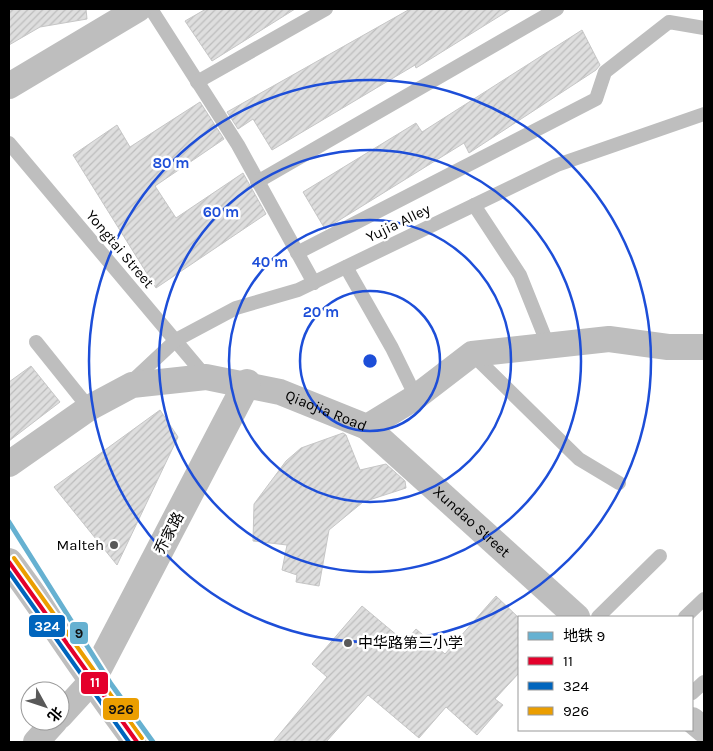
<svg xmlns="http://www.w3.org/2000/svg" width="713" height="751" font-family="Karla,'Noto Sans SC',sans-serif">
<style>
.building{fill:url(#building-hatch);stroke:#c6c6c6}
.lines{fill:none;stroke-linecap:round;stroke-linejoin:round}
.service{stroke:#bebebe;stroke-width:14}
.minor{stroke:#bebebe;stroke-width:26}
.tertiary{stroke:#bebebe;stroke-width:28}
.bus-1-casing{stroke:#fff;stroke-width:8}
.bus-2-casing{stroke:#fff;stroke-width:8}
.bus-3-casing{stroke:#fff;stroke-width:8}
.bus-1{stroke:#e4002b;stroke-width:4}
.bus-2{stroke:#0065bd;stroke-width:4}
.bus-3{stroke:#eb9e00;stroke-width:4}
.metro-1-casing{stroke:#fff;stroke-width:9}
.metro-1{stroke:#66b1d1;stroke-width:5}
.ring{fill:none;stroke:#1d4ed8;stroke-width:2.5}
.poi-dot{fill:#595959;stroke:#fff;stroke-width:2}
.labels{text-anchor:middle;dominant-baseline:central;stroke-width:5;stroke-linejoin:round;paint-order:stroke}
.street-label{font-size:15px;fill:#000;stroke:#fff}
.poi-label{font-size:15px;fill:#000;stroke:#fff;text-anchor:end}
.centre{fill:#1d4ed8;stroke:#fff;stroke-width:2.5}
.ring-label{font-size:15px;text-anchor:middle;font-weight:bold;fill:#1d4ed8;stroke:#fff;stroke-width:5;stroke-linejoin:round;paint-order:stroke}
.line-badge{stroke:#fff;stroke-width:2}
.badge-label{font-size:14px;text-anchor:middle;font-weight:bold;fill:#fff}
.pale-badge-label{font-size:14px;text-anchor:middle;font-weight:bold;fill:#111}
</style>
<defs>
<pattern id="building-hatch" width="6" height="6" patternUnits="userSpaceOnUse" patternTransform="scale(1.25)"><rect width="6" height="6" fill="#dedede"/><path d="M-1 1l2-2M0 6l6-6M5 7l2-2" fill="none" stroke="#bdbdbd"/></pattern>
</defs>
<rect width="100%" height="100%" fill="#fff"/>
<g class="building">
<polygon points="9,9 86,9 87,19 40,27 9,45"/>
<polygon points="206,9 295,9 212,61 185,21"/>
<polygon points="410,9 511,9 416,68 415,65 272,150 253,119 238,129 227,112"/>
<polygon points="582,30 600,65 596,70 469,153 464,143 325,229 303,192 416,123 422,132"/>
<polygon points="200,102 224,139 155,186 176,218 243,173 266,214 156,288 73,155 117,125 130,147"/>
<polygon points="31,366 60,402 9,441 9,382"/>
<polygon points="160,410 178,437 117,565 54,487"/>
<polygon points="343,433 346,435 360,470 386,464 405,481 406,488 363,502 329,530 319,586 296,582 297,575 282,570 287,545 253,541 254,504 286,461 301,448"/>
<polygon points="496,596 519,618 519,673 495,699 503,705 477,735 446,707 419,738 368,695 326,742 273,742 327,677 312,664 362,606 405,642 416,629 445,654"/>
</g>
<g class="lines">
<g class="service">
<polyline points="151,9 238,145 314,283"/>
<polyline points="197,82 326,9"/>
<polyline points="9,143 206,377"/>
<polyline points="257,182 557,9"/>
<polyline points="474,205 520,275 548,345"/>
<polyline points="297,253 596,99 605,72 669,22 704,28"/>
<polyline points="346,267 392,348 416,397"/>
<polyline points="36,342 89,408"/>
<polyline points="472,354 579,459 619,483"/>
<polyline points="130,383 176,340 236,308 298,290 557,165 704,114"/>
<polyline points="598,617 660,556"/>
<polyline points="685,617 704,599"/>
<polyline points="692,693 704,682"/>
</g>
<g class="minor">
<polyline points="9,86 138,9"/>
<path id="s1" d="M 367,427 L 577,617"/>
<path id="s2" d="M 9,464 L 89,408 L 132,385 L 206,377 L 280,392 L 367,427 L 416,397 L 472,354 L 609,339 L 668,347 L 704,347"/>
<polyline points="60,716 91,682"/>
<polyline points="692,720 704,730"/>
<polyline points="36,742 55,721"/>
</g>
<g class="tertiary">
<path d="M 9,562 C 53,621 92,683 137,742"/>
<polyline points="91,682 247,383"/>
</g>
<defs>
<polyline id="bus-1" points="9,562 137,742"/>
<polyline id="bus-2" points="9,572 129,742"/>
<polyline id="bus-3" points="14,558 142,738"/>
</defs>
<use href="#bus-1" class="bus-1-casing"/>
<use href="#bus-2" class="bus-2-casing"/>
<use href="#bus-3" class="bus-3-casing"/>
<use href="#bus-1" class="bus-1"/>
<use href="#bus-2" class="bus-2"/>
<use href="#bus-3" class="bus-3"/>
<defs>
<polyline id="metro-1" points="9,522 111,684 153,742"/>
</defs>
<use href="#metro-1" class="metro-1-casing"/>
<use href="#metro-1" class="metro-1"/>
</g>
<g class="ring">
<circle cx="370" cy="361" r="70"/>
<circle cx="370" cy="361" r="141"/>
<circle cx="370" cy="361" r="211"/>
<circle cx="370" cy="361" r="281"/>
</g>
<g class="poi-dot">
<circle cx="114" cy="545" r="5"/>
<circle cx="348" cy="643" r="5"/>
</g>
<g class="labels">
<g class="street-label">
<text transform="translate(398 223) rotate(-26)">Yujia Alley</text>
<text transform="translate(120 249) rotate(50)">Yongtai Street</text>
<text stroke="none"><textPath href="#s2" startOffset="346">Qiaojia Road</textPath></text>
<text stroke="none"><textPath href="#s1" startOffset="141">Xundao Street</textPath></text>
<text transform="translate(169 533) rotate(-62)">乔家路</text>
</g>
<g class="poi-label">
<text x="104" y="545">Malteh</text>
<text x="358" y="643" text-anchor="start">中华路第三小学</text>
</g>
</g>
<circle cx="370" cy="361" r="8" class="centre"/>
<g class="ring-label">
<text x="171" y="168">80 m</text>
<text x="221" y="217">60 m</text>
<text x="270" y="267">40 m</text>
<text x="321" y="317">20 m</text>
</g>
<g class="line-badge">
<rect x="28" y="614" width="38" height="24" rx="5" fill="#0065bd"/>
<rect x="69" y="621" width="20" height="24" rx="5" fill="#66b1d1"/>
<rect x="80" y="671" width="29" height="24" rx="5" fill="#e4002b"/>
<rect x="102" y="697" width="38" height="24" rx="5" fill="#eb9e00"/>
</g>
<g class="badge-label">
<text x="47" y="631">324</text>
<text x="95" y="687">11</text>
</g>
<g class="pale-badge-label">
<text x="79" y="638">9</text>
<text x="121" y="714">926</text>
</g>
<rect width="713" height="751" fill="none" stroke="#000000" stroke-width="20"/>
<rect x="518" y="616" width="175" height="115" fill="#ffffff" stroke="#999999"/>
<rect x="528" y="632" width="25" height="8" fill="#66b1d1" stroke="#999999"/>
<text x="563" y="641" font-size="15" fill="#000000">地铁 9</text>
<rect x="528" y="657" width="25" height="8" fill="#e4002b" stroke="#999999"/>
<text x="563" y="666" font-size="15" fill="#000000">11</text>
<rect x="528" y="682" width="25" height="8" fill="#0065bd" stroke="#999999"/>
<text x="563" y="691" font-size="15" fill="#000000">324</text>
<rect x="528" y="707" width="25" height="8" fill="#eb9e00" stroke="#999999"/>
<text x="563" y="716" font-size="15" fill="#000000">926</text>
<g transform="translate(45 706) rotate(130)"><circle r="24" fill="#ffffff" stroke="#999999"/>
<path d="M0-4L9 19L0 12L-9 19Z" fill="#595959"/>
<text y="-8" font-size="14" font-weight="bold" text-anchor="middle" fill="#000000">北</text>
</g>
</svg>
